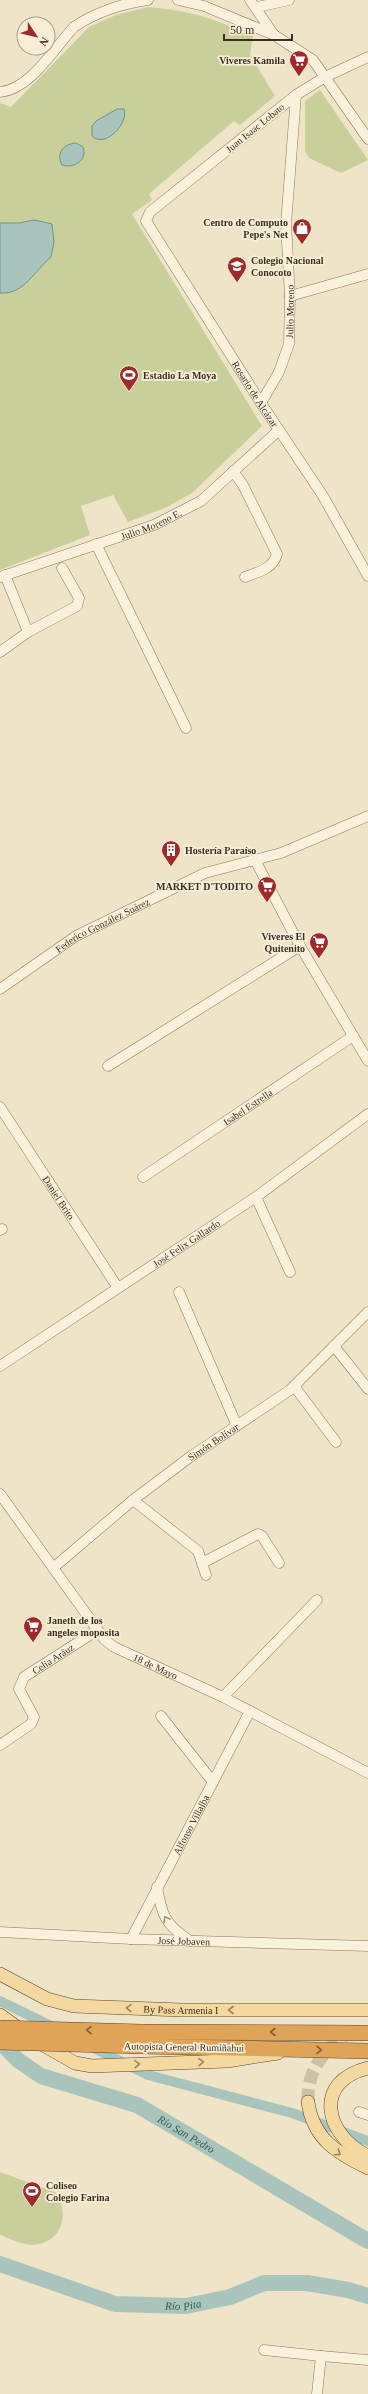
<svg xmlns="http://www.w3.org/2000/svg" width="368" height="2394" font-family="Georgia,serif">
<style>
.green{fill:#c9cf9b}
.water{fill:#a9c4bc;stroke:#6f938a}
.lines{fill:none;stroke-linecap:round;stroke-linejoin:round}
.canal{stroke:#a9c4bc;stroke-width:10}
.river{stroke:#a9c4bc;stroke-width:16}
.major-tunnel{stroke:#ccc0a6;stroke-width:13;stroke-dasharray:13 6;stroke-linecap:butt}
.minor-casing{stroke:#8d765c;stroke-width:11}
.major-casing{stroke:#5b4430;stroke-width:14}
.highway-casing{stroke:#5b4430;stroke-width:16}
.minor{stroke:#faf1dc;stroke-width:10}
.major{stroke:#f3d9a0;stroke-width:13}
.highway{stroke:#e0a458;stroke-width:15}
.highway-bridge-casing{stroke:#5b4430;stroke-width:16;stroke-linecap:butt}
.highway-bridge{stroke:#e0a458;stroke-width:15}
.oneway{stroke:#9c907e}
.oneway2{stroke:#988460}
.oneway3{stroke:#7e5d36}
.labels{text-anchor:middle;dominant-baseline:central;stroke-width:3.5;stroke-linejoin:round;paint-order:stroke}
.poi-label{font-size:10px;font-weight:bold;fill:#3d2e20;stroke:#f7eed8;text-anchor:start}
.street-label{font-size:10px;fill:#3d2e20;stroke:#f7eed8}
.water-label{font-size:11px;font-style:italic;fill:#2f5d5a;stroke:#f7eed8}
</style>
<rect width="100%" height="100%" fill="#f0e4c8"/>
<g class="green">
<path d="M 148,7 C 192,11 212,18 253,36 L 250,55 L 275,96 L 240,125 L 234,121 L 149,194 L 152,200 L 132,214 L 262,426 L 192,493 L 167,507 L 128,522 L 113,495 L 81,506 L 90,535 L 0,570 L 0,103 L 11,107 L 89,27 L 116,15 Z"/>
<polygon points="320,90 368,160 341,173 309,158 305,151 305,101"/>
<path d="M 0,2172 L 55,2192 C 71,2213 62,2244 32,2245 C 22,2245 9,2238 0,2235 Z"/>
</g>
<g class="water">
<path d="M 117,109 L 124,109 C 129,123 105,149 92,136 L 92,126 L 96,121 Z"/>
<path d="M 76,143 L 83,147 C 88,160 74,169 62,165 C 56,153 63,144 76,143 Z"/>
<path d="M 34,220 L 52,224 L 54,242 L 51,257 C 35,270 24,295 0,293 L 0,223 L 19,223 Z"/>
</g>
<g class="lines">
<g class="canal">
<polyline points="0,2001 53,2027"/>
<polyline points="92,2047 148,2075 292,2113 368,2141"/>
</g>
<g class="river">
<path id="s1" d="M 0,2042 L 19,2061 L 41,2076 L 137,2105 L 368,2241"/>
<path id="s2" d="M 0,2264 L 115,2304 L 186,2306 L 230,2297 L 264,2283 L 307,2283 L 348,2290 L 368,2296"/>
</g>
<path class="major-tunnel" d="M 308,2102 C 307,2068 325,2049 351,2031"/>
<defs>
<g id="minor">
<polyline points="178,0 204,6 274,35 313,60 368,139"/>
<polyline points="250,0 274,35"/>
<polyline points="257,7 289,0"/>
<path id="s3" d="M 368,57 L 325,77 L 296,95 L 150,212 L 146,221 L 261,403 L 323,496 L 368,576"/>
<path d="M 0,92 C 30,90 54,48 74,27 C 94,13 123,3 148,0"/>
<polyline points="290,296 368,274"/>
<path id="s4" d="M 261,403 L 279,372 L 289,344 L 290,296 L 286,224 L 296,95"/>
<path d="M 233,471 L 243,485 L 277,554 C 273,569 258,572 245,577"/>
<polyline points="96,544 186,728"/>
<polyline points="5,575 28,632"/>
<path id="s5" d="M 0,577 L 154,525 L 201,501 L 279,430"/>
<polyline points="0,652 28,632 77,606 79,598 62,568"/>
<polyline points="255,860 300,946 368,1061"/>
<path id="s6" d="M 0,989 L 76,936 L 205,873 L 281,853 L 368,816"/>
<polyline points="108,1066 300,946"/>
<path id="s7" d="M 0,1107 L 118,1288"/>
<path id="s8" d="M 143,1177 L 353,1036"/>
<polyline points="256,1197 290,1272"/>
<polyline points="0,1230 2,1229"/>
<polyline points="179,1292 237,1426"/>
<polyline points="334,1346 368,1389"/>
<path id="s9" d="M 0,1366 L 256,1197 L 368,1114"/>
<polyline points="294,1386 336,1442"/>
<path id="s10" d="M 0,1494 L 105,1640 L 114,1647 L 223,1697 L 368,1773"/>
<polyline points="133,1500 198,1551 206,1575"/>
<polyline points="202,1563 258,1534 262,1536 279,1563"/>
<path id="s11" d="M 53,1568 L 133,1500 L 190,1457 L 290,1390 L 368,1312"/>
<polyline points="223,1697 317,1600"/>
<polyline points="161,1716 213,1782"/>
<path id="s12" d="M 0,1745 L 31,1724 L 34,1717 L 19,1689 L 24,1677 L 96,1631"/>
<path d="M 157,1887 C 162,1916 165,1924 190,1941"/>
<path id="s13" d="M 0,1932 L 131,1939 L 368,1946"/>
<path id="s14" d="M 131,1939 L 250,1711"/>
<polyline points="359,2112 368,2115"/>
<polyline points="264,2350 321,2356 317,2394"/>
<polyline points="321,2356 368,2360"/>
</g>
<g id="major">
<path id="s15" d="M 0,1974 L 47,1999 L 74,2006 L 182,2010 L 368,2010"/>
<polyline points="0,2015 22,2031"/>
<polyline points="38,2042 75,2063 92,2066 227,2061 278,2053"/>
<path d="M 368,2068 C 313,2081 324,2135 368,2156"/>
<path d="M 308,2102 C 313,2139 337,2153 368,2168"/>
</g>
<g id="highway">
<polyline points="142,2032 368,2033"/>
<polyline points="140,2046 368,2051"/>
</g>
</defs>
<use href="#minor" class="minor-casing"/>
<use href="#major" class="major-casing"/>
<use href="#highway" class="highway-casing"/>
<use href="#minor" class="minor"/>
<use href="#major" class="major"/>
<use href="#highway" class="highway"/>
<defs>
<g id="highway-bridge">
<polyline points="0,2028 142,2032"/>
<polyline points="0,2042 140,2046"/>
</g>
</defs>
<use href="#highway-bridge" class="highway-bridge-casing"/>
<use href="#highway-bridge" class="highway-bridge"/>
</g>
<defs><path id="oneway-chevron" d="M-2-3.5L2.5 0L-2 3.5" fill="none" stroke-width="1.6" stroke-linecap="round" stroke-linejoin="round"/></defs>
<use class="oneway" href="#oneway-chevron" transform="translate(166 1919) rotate(-121)"/>
<g class="oneway2">
<use href="#oneway-chevron" transform="translate(129 2008) rotate(-179)"/>
<use href="#oneway-chevron" transform="translate(231 2010) rotate(180)"/>
<use href="#oneway-chevron" transform="translate(201 2062) rotate(-2)"/>
<use href="#oneway-chevron" transform="translate(137 2064) rotate(-3)"/>
<use href="#oneway-chevron" transform="translate(338 2153) rotate(34)"/>
</g>
<g class="oneway3">
<use href="#oneway-chevron" transform="translate(89 2030) rotate(-179)"/>
<use href="#oneway-chevron" transform="translate(273 2032) rotate(-180)"/>
<use href="#oneway-chevron" transform="translate(319 2050) rotate(2)"/>
</g>
<defs>
<symbol id="supermarket-pin" viewBox="-11 -11 22 30"><path d="M0 17L-7.5 6A9.5 9.5 0 1 1 7.5 6Z" fill="#9e2a2b" stroke="#f7eed8"/><path d="M-6-5.5h2.5l.6 2H6L4.5 2H-2.5L-4.4-4H-6ZM-1.5 3.2a1.3 1.3 0 1 0 .1 0ZM3 3.2a1.3 1.3 0 1 0 .1 0Z" fill="#fff"/></symbol>
<symbol id="shop-pin" viewBox="-11 -11 22 30"><path d="M0 17L-7.5 6A9.5 9.5 0 1 1 7.5 6Z" fill="#9e2a2b" stroke="#f7eed8"/><path d="M-5-2.5h2.3a2.7 3.5 0 0 1 5.4 0H5L5.5 6h-11ZM-1.5-2.5h3a1.5 2.3 0 0 0-3 0Z" fill="#fff"/></symbol>
<symbol id="university-pin" viewBox="-11 -11 22 30"><path d="M0 17L-7.5 6A9.5 9.5 0 1 1 7.5 6Z" fill="#9e2a2b" stroke="#f7eed8"/><path d="M0-5L7-2L0 1L-7-2ZM-4 1L0 2.5L4 1V4Q0 6-4 4Z" fill="#fff"/></symbol>
<symbol id="stadium-pin" viewBox="-11 -11 22 30"><path d="M0 17L-7.5 6A9.5 9.5 0 1 1 7.5 6Z" fill="#9e2a2b" stroke="#f7eed8"/><path d="M0-5a6.5 5 0 1 0 0 10a6.5 5 0 1 0 0-10ZM-3.5-1.8h7v3.6h-7Z" fill="#fff"/></symbol>
<symbol id="building-pin" viewBox="-11 -11 22 30"><path d="M0 17L-7.5 6A9.5 9.5 0 1 1 7.5 6Z" fill="#9e2a2b" stroke="#f7eed8"/><path d="M-4-6H4V6H1V3H-1V6H-4ZM-2.5-4.3h1.7v1.8h-1.7ZM.8-4.3h1.7v1.8H.8ZM-2.5-1h1.7V.8h-1.7ZM.8-1h1.7V.8H.8Z" fill="#fff"/></symbol>
</defs>
<g fill-rule="evenodd">
<use href="#supermarket-pin" x="288" y="49" width="22" height="30"/>
<use href="#shop-pin" x="291" y="217" width="22" height="30"/>
<use href="#university-pin" x="226" y="255" width="22" height="30"/>
<use href="#stadium-pin" x="118" y="364" width="22" height="30"/>
<use href="#building-pin" x="160" y="839" width="22" height="30"/>
<use href="#supermarket-pin" x="256" y="875" width="22" height="30"/>
<use href="#supermarket-pin" x="308" y="931" width="22" height="30"/>
<use href="#supermarket-pin" x="22" y="1615" width="22" height="30"/>
<use href="#stadium-pin" x="21" y="2180" width="22" height="30"/>
</g>
<g class="labels">
<g class="poi-label">
<text x="285" y="60" text-anchor="end">Viveres Kamila</text>
<text x="288" y="222" text-anchor="end">Centro de Computo<tspan x="288" dy="12">Pepe's Net</tspan></text>
<text x="251" y="260">Colegio Nacional<tspan x="251" dy="12">Conocoto</tspan></text>
<text x="143" y="375">Estadio La Moya</text>
<text x="185" y="850">Hostería Paraíso</text>
<text x="253" y="886" text-anchor="end">MARKET D'TODITO</text>
<text x="305" y="936" text-anchor="end">Viveres El<tspan x="305" dy="12">Quitenito</tspan></text>
<text x="47" y="1620">Janeth de los<tspan x="47" dy="12">angeles moposita</tspan></text>
<text x="46" y="2185">Coliseo<tspan x="46" dy="12">Colegio Farina</tspan></text>
</g>
<g class="street-label">
<text transform="translate(255 128) rotate(-39)">Juan Isaac Lobato</text>
<text stroke="none"><textPath href="#s4" startOffset="98">Julio Moreno</textPath></text>
<text stroke="none"><textPath href="#s3" startOffset="483">Rosario de Alcázar</textPath></text>
<text stroke="none"><textPath href="#s5" startOffset="160">Julio Moreno E.</textPath></text>
<text stroke="none"><textPath href="#s6" startOffset="121">Federico González Suárez</textPath></text>
<text stroke="none"><textPath href="#s8" startOffset="126">Isabel Estrella</textPath></text>
<text stroke="none"><textPath href="#s7" startOffset="108">Daniel Brito</textPath></text>
<text stroke="none"><textPath href="#s9" startOffset="223">José Felix Gallardo</textPath></text>
<text stroke="none"><textPath href="#s11" startOffset="204">Simón Bolívar</textPath></text>
<text stroke="none"><textPath href="#s12" startOffset="124">Celia Aráuz</textPath></text>
<text stroke="none"><textPath href="#s10" startOffset="237">18 de Mayo</textPath></text>
<text stroke="none"><textPath href="#s14" startOffset="129">Alfonso Villalba</textPath></text>
<text stroke="none"><textPath href="#s13" startOffset="184">José Jobaven</textPath></text>
<text stroke="none"><textPath href="#s15" startOffset="188">By Pass Armenia I</textPath></text>
<text transform="translate(184 2047) rotate(1)">Autopista General Rumiñahui</text>
</g>
<g class="water-label">
<text stroke="none"><textPath href="#s1" startOffset="211">Río San Pedro</textPath></text>
<text stroke="none"><textPath href="#s2" startOffset="190">Río Pita</textPath></text>
</g>
</g>
<g transform="translate(36 36) rotate(125)"><circle r="19" fill="#f7eed8" stroke="#ada18e"/>
<path d="M0-3L7 15L0 10L-7 15Z" fill="#9e2a2b"/>
<text y="-6" font-size="11" font-weight="bold" text-anchor="middle" fill="#3d2e20">N</text>
</g>
<path d="M224 34v6h68v-6" fill="none" stroke="#3d2e20" stroke-width="2"/>
<text x="230" y="34" font-size="12" fill="#3d2e20" stroke="#f7eed8" stroke-width="3" paint-order="stroke">50 m</text>
</svg>
